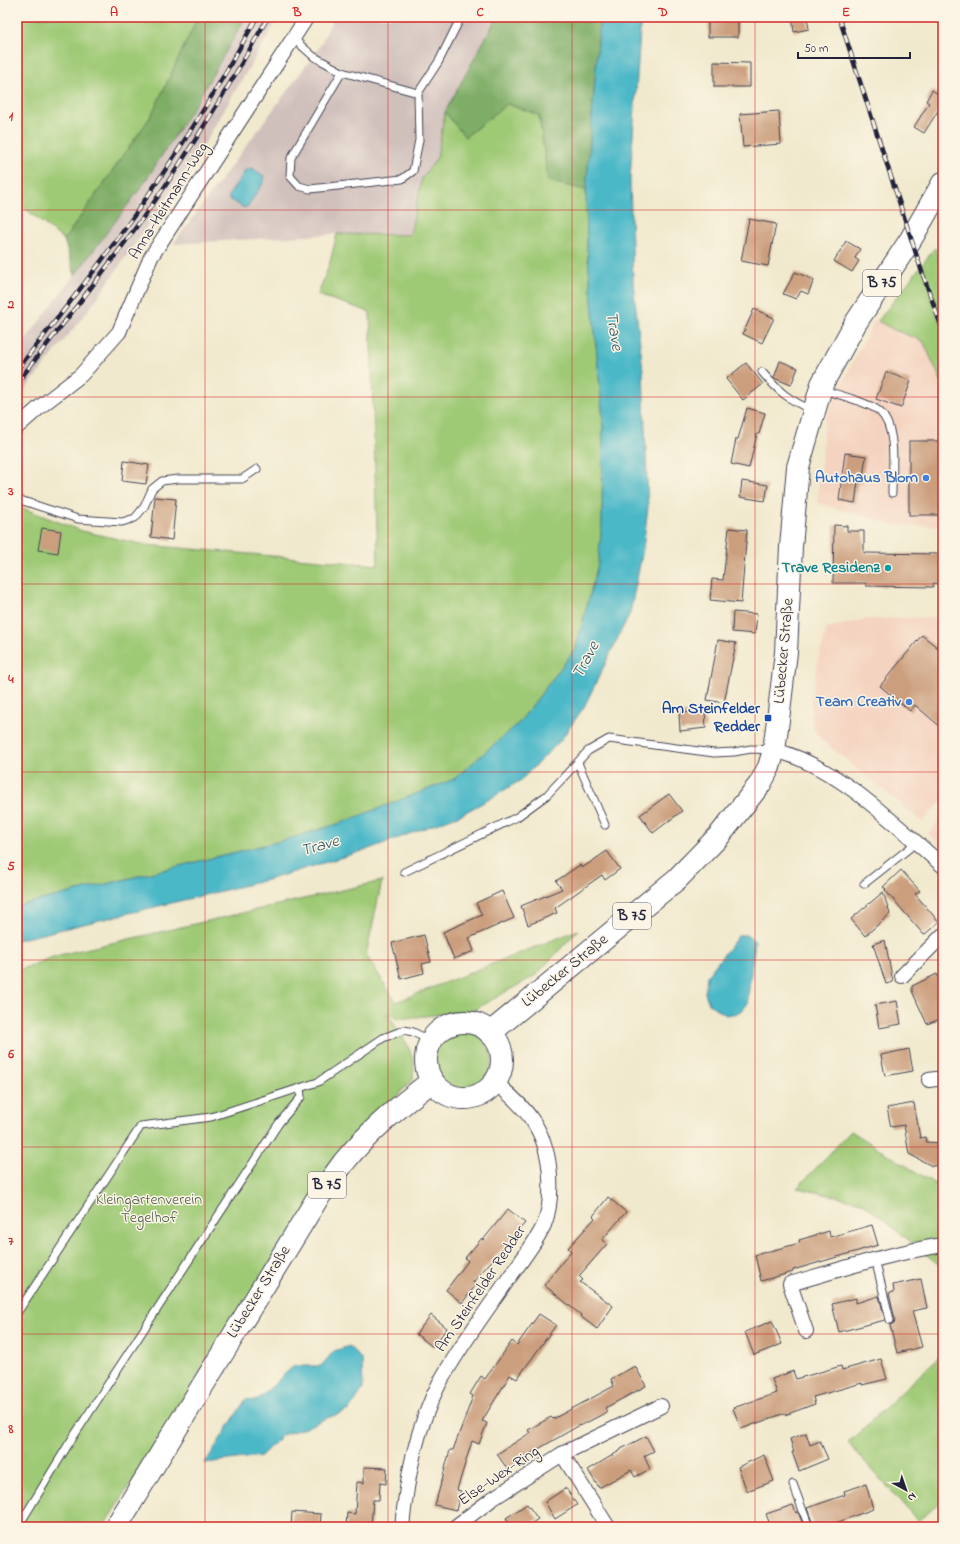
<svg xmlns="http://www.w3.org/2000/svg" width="960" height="1544" font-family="'Indie Flower',sans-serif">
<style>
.built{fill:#f4d3c0}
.industrial{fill:#d0c0bc}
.green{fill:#9ec975;stroke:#607658}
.forest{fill:#7ead66;stroke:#506850}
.water{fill:#4cb8c8;stroke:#376d82}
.building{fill:#cb9e7d}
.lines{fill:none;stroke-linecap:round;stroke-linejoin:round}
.service-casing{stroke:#414051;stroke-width:9}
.minor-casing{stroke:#414051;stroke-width:16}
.primary-casing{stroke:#414051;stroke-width:24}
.service{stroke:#fff;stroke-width:7}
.minor{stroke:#fff;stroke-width:14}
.primary{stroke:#fff;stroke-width:22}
.rail-casing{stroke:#22223b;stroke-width:4.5}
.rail{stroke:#fcf5e5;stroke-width:3;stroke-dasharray:9;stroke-linecap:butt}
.grid{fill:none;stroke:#d62828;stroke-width:1;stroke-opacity:0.55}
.shop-dot{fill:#3f7fe0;stroke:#fcf5e5;stroke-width:1.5}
.culture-dot{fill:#0f9aa8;stroke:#fcf5e5;stroke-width:1.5}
.transit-dot{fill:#1a4fb4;stroke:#fcf5e5;stroke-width:1.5}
.labels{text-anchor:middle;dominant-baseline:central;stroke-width:3;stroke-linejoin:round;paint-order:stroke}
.shield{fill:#fcf5e5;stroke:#63616e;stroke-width:1}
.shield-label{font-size:15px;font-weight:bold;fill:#22223b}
.street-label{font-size:16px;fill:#22223b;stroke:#fcf5e5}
.shop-label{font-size:16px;font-weight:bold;fill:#366cbe;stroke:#fcf5e5;text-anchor:end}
.culture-label{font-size:16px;font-weight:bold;fill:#0d838f;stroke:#fcf5e5;text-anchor:end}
.transit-label{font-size:16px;font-weight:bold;fill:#164399;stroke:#fcf5e5;text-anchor:end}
.park-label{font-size:16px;fill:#4d5c4f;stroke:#fcf5e5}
.water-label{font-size:17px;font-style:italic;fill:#31566c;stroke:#fcf5e5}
.neatline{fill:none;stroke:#d62828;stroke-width:1.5}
.grid-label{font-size:13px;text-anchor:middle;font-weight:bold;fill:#d62828}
</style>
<rect width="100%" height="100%" fill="#fcf5e5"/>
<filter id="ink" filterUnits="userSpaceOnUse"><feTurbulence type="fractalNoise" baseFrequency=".025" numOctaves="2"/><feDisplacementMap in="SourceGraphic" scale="8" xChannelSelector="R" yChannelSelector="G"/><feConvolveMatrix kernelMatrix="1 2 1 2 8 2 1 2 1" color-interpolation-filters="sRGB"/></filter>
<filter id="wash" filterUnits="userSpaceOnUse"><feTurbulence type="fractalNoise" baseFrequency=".012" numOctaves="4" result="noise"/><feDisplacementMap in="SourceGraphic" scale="16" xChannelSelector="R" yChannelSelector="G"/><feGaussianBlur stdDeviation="0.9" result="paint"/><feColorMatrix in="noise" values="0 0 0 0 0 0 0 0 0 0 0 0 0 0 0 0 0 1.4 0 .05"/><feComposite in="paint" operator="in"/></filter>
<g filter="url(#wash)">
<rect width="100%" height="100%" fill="#f1e9cd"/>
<g class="built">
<polygon points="875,319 894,330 923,341 943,385 943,526 895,525 817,503 825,421 835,397"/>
<polygon points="943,617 943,799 923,822 823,741 813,728 811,698 818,661 827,628 868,619"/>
<polygon points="943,815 943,848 928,833"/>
</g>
<g class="industrial">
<polygon points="246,17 279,17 200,151 147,226 96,300 17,400 17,351 142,186 196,103"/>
<polygon points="334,17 497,17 445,112 437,158 422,178 410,235 337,234 173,244 319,48"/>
</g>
<g class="green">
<polygon points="17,17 198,17 198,18 151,116 64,240 17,202"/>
<polygon points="507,104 539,115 548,181 586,190 587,247 603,420 602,524 598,564 576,648 519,723 454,779 341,823 285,840 17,906 17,506 82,531 145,545 378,565 370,312 318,295 330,262 337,234 410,235 422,178 437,158 445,112 465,137"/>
<polygon points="935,248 943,269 943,385 923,341 894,330 878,321"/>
<polygon points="382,881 366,955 396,1002 578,930 536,975 472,1011 397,1019 387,1013 406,1042 414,1060 413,1080 372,1120 243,1307 103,1527 17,1527 17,971 55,956"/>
<circle cx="463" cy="1060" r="29"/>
<polygon points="851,1131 943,1189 943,1268 862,1202 797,1188"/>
<polygon points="943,1353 943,1499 918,1521 848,1443"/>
</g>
<g class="forest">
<polygon points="198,17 246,17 196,103 142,186 75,275 64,240 151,116"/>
<polygon points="497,17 600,17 586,190 548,181 539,115 507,104 465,137 445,112"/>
</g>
<g class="water">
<polygon points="600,17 641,17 630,180 633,282 643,371 648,507 643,549 630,613 584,707 560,741 521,780 488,800 460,815 366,850 267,880 17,940 17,906 285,840 341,823 454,779 519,723 576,648 598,564 602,524 603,419 587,247 586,193"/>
<polygon points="252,168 264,176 264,182 248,206 244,208 229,199 229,195 246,169"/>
<polygon points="739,935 746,935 755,941 747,1005 738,1013 726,1015 709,1004 705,993 707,976"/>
<path d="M 349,1346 L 362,1360 L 363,1389 L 349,1410 L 327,1418 L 305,1428 L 282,1435 L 261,1456 L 205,1463 L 246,1399 L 256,1401 C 270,1390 280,1377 294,1366 L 321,1366 L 334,1351 Z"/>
</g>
<g id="blocks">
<g class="building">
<rect x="708" y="17" width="30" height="20"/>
<polygon points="792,17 807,17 809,29 794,32"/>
<polygon points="714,62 750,63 750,87 714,87"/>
<polygon points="932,90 943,97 943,103 924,133 914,127 929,103 926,101"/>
<polygon points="779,111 781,144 743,147 740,114"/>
<polygon points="749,219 776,224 768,266 741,261"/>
<polygon points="846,241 860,249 855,258 859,261 852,272 834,261"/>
<polygon points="795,272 814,280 808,294 801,291 796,299 783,294"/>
<polygon points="754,309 774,318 762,343 743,334"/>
<polygon points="780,361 798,368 791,385 774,378"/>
<polygon points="746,363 763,384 743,400 726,379"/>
<polygon points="886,372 911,381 901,408 876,399"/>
<polygon points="747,408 765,413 759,434 757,434 749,468 731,464 736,439 738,439"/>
<rect x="909" y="441" width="34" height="74"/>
<polygon points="845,453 866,456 862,483 858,482 855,503 839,500"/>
<polygon points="124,461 149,465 146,484 122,481"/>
<polygon points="742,481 768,485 765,501 740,497"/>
<polygon points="155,497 176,499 172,540 151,537"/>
<polygon points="834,525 847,526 847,531 864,531 864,553 943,554 943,584 933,583 933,587 866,586 866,583 833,583"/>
<polygon points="42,528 61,531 58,553 38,550"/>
<polygon points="729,528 747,530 741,603 710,600 712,579 723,580"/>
<polygon points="733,612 757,614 755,634 732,632"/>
<polygon points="922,635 943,652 943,729 915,705 910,711 880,686"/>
<polygon points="718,640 736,643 724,703 707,700"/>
<polygon points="705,711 706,728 680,731 679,713"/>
<polygon points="669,794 682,811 653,833 640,815"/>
<polygon points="607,851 620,869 605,880 602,875 555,908 557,913 528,925 521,906 562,889 556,881 580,865 582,868"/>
<polygon points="901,870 920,891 915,894 939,922 924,935 885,890 886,889 883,887"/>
<polygon points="502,891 514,918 469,938 474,951 454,959 443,932 482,915 476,903"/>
<polygon points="883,892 890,914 865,936 851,919"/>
<polygon points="424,935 431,962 422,964 424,973 401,979 392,943"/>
<polygon points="885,940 893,982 886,984 873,944"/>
<polygon points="937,974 943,987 943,1018 927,1024 912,991 912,986"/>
<polygon points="897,1001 901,1024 879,1028 875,1005"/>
<polygon points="909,1049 913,1071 885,1076 881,1055"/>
<polygon points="914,1103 920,1138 925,1137 926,1142 942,1143 943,1165 932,1166 909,1154 904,1125 891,1127 887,1108"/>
<polygon points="608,1197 626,1212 602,1240 607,1244 579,1276 583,1280 580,1282 613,1306 597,1329 580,1316 581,1315 544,1285 571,1251 568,1248 595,1218 593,1216"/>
<polygon points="508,1209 525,1223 473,1282 476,1285 462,1303 446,1290 468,1261 465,1258 482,1238 483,1240"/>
<polygon points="872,1225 878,1245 793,1270 793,1272 761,1281 755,1255 800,1243 799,1240 829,1231 830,1237"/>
<polygon points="921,1279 927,1308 912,1311 922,1347 897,1353 890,1325 894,1323 895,1319 889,1293 894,1292 893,1285"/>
<polygon points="879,1296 885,1320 839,1332 832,1304 856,1298 856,1303"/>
<polygon points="539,1314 556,1325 517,1379 510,1375 482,1421 487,1423 479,1444 472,1441 457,1490 461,1491 456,1510 435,1505 450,1450 453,1450 473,1396 470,1394 481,1376 485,1379 512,1341 517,1345"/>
<polygon points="431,1315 447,1328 433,1347 416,1334"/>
<polygon points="772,1321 782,1344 754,1355 745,1332"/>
<polygon points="881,1359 887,1379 862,1385 862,1383 813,1397 815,1404 785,1415 785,1413 741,1429 733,1408 777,1393 772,1379 793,1371 796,1379 841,1366 842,1370"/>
<polygon points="635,1366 646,1386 605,1408 607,1412 580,1426 580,1425 526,1456 527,1458 508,1470 497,1454 530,1433 528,1430 551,1417 553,1419 614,1386 611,1379"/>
<polygon points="806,1433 810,1445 820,1441 828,1459 799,1471 792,1452 794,1452 790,1439"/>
<polygon points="646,1436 654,1451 644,1456 650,1469 635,1477 631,1470 599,1488 588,1470 621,1450 621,1449"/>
<polygon points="764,1455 774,1481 747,1491 738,1467"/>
<polygon points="364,1467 387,1468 386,1484 380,1483 379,1500 373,1500 371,1527 346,1527 347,1513 355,1514 357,1482 364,1483"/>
<polygon points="866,1484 873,1509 825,1527 814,1527 807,1508 845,1495 844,1491"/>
<polygon points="566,1488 577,1505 555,1519 545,1502"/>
<polygon points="527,1504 538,1519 526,1527 512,1527 506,1518"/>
<polygon points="793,1505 796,1513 798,1512 804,1527 771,1527 766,1514"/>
<polygon points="292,1512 321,1514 320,1527 291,1527"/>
</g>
</g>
</g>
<g filter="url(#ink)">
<use href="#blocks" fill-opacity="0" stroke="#414051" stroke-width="1"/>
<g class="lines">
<defs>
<g id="service">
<polyline points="293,38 313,56 342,72 418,93"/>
<polyline points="342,72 291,158 290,176 299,186 310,189 402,179 413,171 419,140 418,93 439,61 461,17"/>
<path d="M 762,372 C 779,392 789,400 812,410"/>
<path d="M 823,390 C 836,394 871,403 880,412 C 898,429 892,471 892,493"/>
<polyline points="17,499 78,519 122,522 135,518 144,507 152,489 162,481 178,479 242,479 257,469"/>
<polyline points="578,763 605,825"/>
<polyline points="404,872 517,817 547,795 588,751 609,739 714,753 734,752 751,749 772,750"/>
<polyline points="864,884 916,843"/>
<polyline points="875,1259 890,1320"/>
<polyline points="17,1313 141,1126 211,1117 318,1082 383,1038 404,1030 413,1032 431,1041"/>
<polyline points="793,1484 809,1527"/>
<polyline points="18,1527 68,1445 279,1123 301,1097 300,1088"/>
</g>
<g id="minor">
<polyline points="17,427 41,406 81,375 119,332 151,257 307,17"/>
<path d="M 774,750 C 838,766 894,824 943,866"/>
<polyline points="902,976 943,935"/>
<polyline points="929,1080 943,1078"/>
<path d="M 806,1331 L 790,1284 C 841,1269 891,1253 943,1245"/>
<polyline points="562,1454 661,1406"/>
<path d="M 402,1527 C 407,1477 416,1429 439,1384 C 459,1347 485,1313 509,1278 C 521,1261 535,1244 544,1225 C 550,1210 551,1194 550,1177 C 548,1133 528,1108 494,1082"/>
<polyline points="455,1527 492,1499 562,1454 608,1527"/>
</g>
<g id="primary">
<circle cx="464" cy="1060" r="38"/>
<polyline points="490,1033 677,879 719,836 760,784 769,767 774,750 778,720 786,652 791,547 798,467 822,384 855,324 911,239 943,183"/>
<path d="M 116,1527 L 317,1199 C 326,1187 335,1174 344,1162 C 369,1131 401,1105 432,1081"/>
</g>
</defs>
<use href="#service" class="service-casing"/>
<use href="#minor" class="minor-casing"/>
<use href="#primary" class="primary-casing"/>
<use href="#service" class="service"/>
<use href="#minor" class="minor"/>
<use href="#primary" class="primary"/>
<defs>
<g id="rail">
<polyline points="839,17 922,272 943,331"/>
<path d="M 17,370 C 64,310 111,251 153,188 C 191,133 225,75 257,17"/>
<path d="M 17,383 C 65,321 114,260 159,195 C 198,138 234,78 268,17"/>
</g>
</defs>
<use href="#rail" class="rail-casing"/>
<use href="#rail" class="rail"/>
</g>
</g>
<path class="grid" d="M 205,17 L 205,1527M 388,17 L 388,1527M 572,17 L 572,1527M 755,17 L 755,1527M 17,210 L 943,210M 17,397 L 943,397M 17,584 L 943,584M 17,772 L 943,772M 17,960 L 943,960M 17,1147 L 943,1147M 17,1334 L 943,1334"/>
<g class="shop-dot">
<circle cx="926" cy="478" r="4"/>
<circle cx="909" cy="702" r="4"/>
</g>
<circle class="culture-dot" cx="888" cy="568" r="4"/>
<rect class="transit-dot" x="764" y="714" width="8" height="8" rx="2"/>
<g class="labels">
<g class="shield">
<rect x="863" y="270" width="38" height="26" rx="3"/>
<rect x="613" y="903" width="38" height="26" rx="3"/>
<rect x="308" y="1172" width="38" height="26" rx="3"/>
</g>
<g class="shield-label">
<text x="882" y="283">B 75</text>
<text x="632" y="916">B 75</text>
<text x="327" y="1185">B 75</text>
</g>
<g class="street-label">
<text transform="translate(169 201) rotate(-58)">Anna-Heitmann-Weg</text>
<text transform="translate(784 651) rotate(-85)">Lübecker Straße</text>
<text transform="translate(565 971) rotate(-39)">Lübecker Straße</text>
<text transform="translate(481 1289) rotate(-56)">Am Steinfelder Redder</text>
<text transform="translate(259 1292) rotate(-58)">Lübecker Straße</text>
<text transform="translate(499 1476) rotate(-34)">Else-Wex-Ring</text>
</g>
<g class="shop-label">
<text x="918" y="478">Autohaus Blom</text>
<text x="901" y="702">Team Creativ</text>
</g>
<g class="culture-label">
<text x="880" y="568">Trave Residenz</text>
</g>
<g class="transit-label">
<text x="760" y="709">Am Steinfelder<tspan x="760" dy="18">Redder</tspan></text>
</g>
<g class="park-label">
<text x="149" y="1200">Kleingartenverein<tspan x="149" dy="18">Tegelhof</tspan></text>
</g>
<g class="water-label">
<text transform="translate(614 331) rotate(81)">Trave</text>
<text transform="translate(586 660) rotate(-62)">Trave</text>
<text transform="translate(320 846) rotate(-16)">Trave</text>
</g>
</g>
<rect width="960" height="1544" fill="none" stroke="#fcf5e5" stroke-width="44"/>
<g transform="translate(906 1490) rotate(140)" stroke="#fcf5e5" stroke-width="3" paint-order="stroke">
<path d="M0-3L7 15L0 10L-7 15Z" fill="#22223b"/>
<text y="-6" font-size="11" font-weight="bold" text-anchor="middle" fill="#22223b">N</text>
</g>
<path d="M798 52v6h112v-6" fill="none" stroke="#22223b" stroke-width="2"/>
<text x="804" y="52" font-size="12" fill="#22223b" stroke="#fcf5e5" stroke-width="3" paint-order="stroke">50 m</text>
<rect x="22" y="22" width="916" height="1500" class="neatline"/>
<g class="grid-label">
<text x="114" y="16">A</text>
<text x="297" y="16">B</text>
<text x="480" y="16">C</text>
<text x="663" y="16">D</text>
<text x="846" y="16">E</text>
<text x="11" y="120">1</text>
<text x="11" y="308">2</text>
<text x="11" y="495">3</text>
<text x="11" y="683">4</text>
<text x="11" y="870">5</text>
<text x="11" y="1058">6</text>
<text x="11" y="1245">7</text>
<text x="11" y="1433">8</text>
</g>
</svg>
